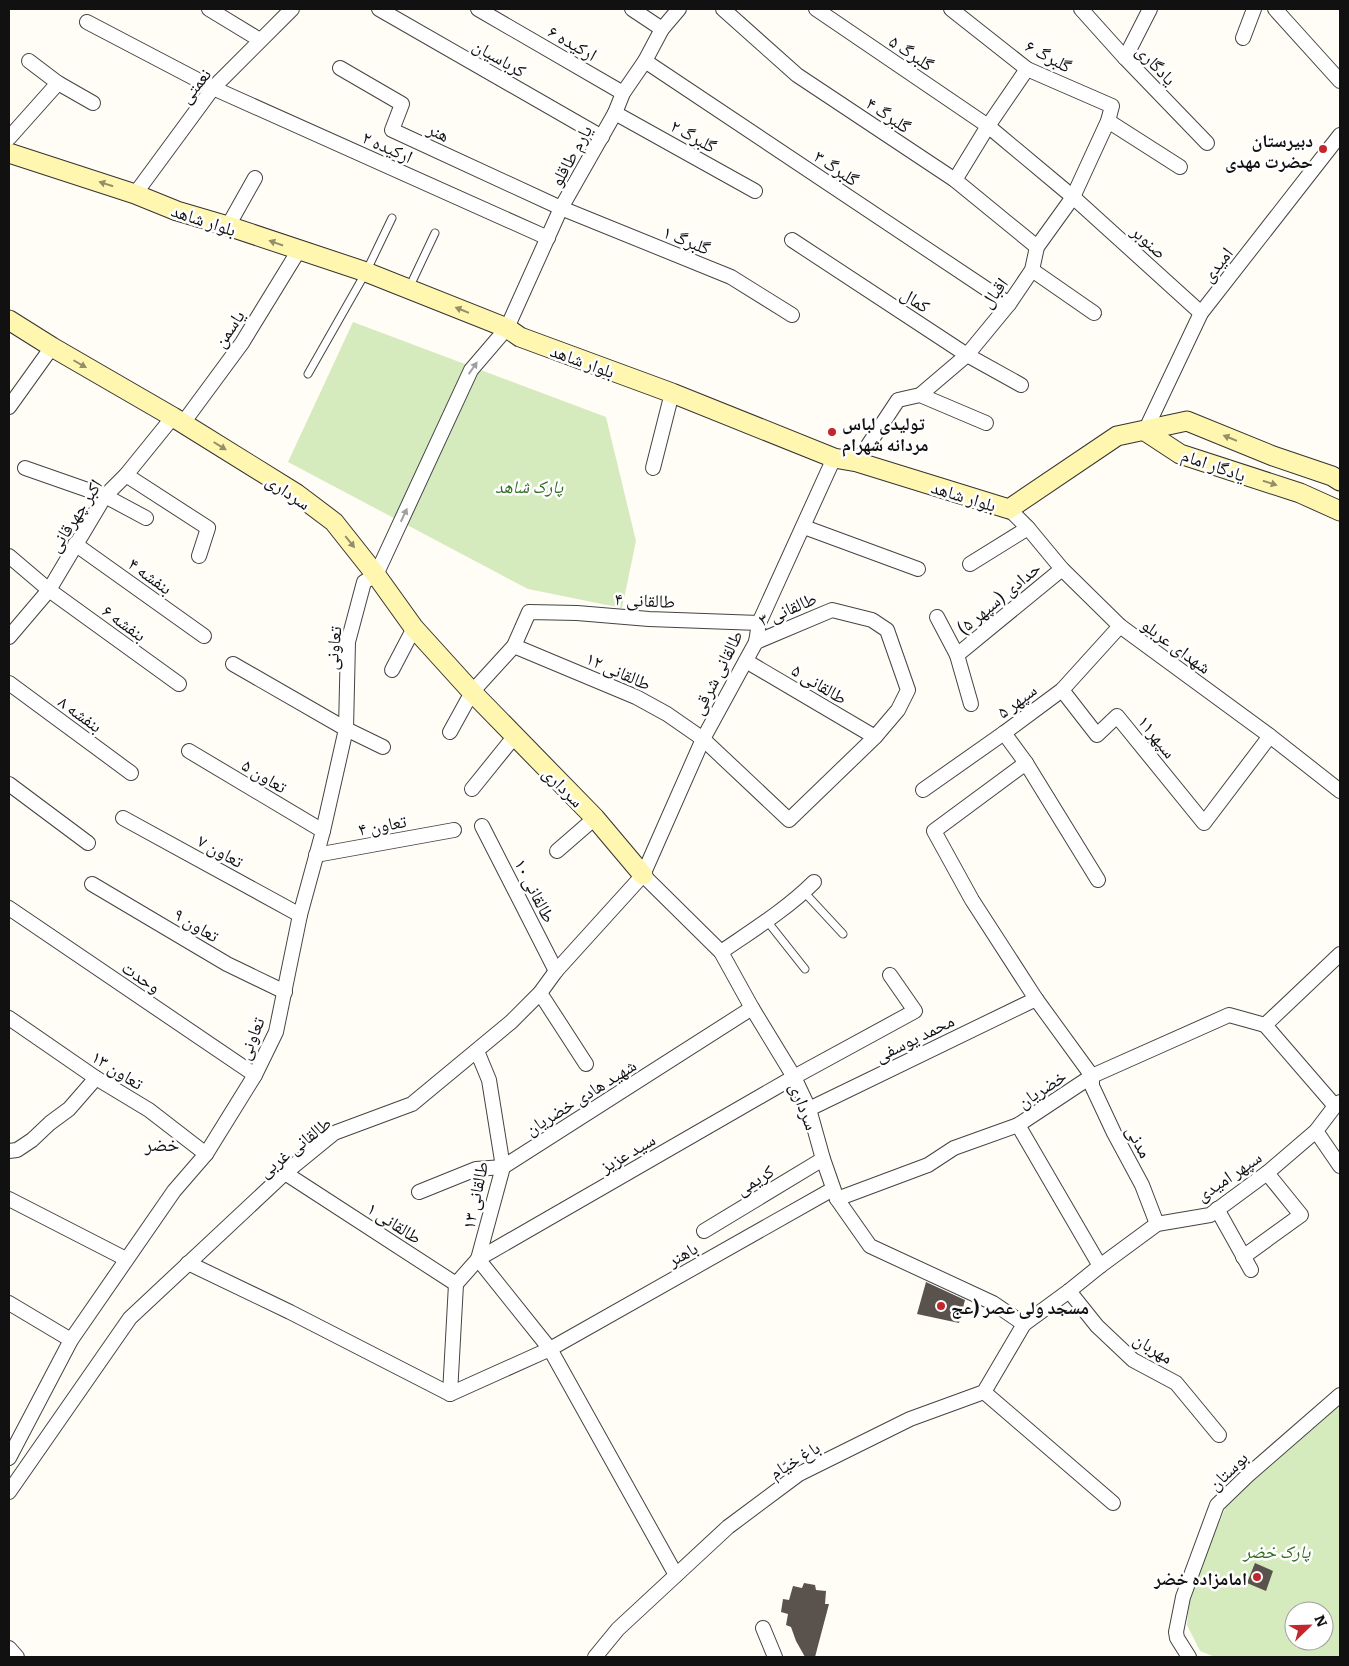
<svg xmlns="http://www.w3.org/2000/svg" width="1349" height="1666" font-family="Literata,'Noto Naskh Arabic',serif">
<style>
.green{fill:#d5ebbd;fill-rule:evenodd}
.building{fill:#5a524d}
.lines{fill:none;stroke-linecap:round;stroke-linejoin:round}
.service-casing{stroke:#444;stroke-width:9}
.minor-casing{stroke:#444;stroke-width:16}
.secondary-casing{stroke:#333;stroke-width:21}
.service{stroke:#fff;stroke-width:7}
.minor{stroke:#fff;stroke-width:14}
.secondary{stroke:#fff6b0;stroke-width:19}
.oneway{fill:#948f68}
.oneway2{fill:#a0a0a0}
.poi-dot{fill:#c4262e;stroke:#fff;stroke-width:2}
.labels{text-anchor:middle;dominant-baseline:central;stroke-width:5;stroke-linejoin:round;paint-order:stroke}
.street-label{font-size:18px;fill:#111;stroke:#fff}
.poi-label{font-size:18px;font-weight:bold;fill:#111;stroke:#fff;text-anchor:end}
.park-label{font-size:18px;font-style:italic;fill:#2f6b1f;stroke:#fff}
.neighbourhood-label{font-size:19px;fill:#111;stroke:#fff}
</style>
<rect width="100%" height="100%" fill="#fffdf5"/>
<g class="green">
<polygon points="353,322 606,417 636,541 622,608 528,589 288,462"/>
<path d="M 1340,1392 L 1340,1657 L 1215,1657 L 1200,1651 L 1187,1625 L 1190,1593 L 1227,1504 ZM 1294,1611 L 1324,1611 L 1324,1641 L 1294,1641 Z"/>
</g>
<g class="building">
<polygon points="926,1282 965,1300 959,1323 917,1314"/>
<polygon points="1255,1563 1273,1571 1266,1591 1247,1583"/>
<polygon points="804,1583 815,1585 816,1590 826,1591 825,1604 829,1604 815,1657 805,1657 796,1641 791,1627 786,1625 788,1614 781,1612 783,1599 789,1600 793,1586 802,1588"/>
</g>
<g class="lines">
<defs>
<g id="service">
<polyline points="409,288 435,233"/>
<polyline points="308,374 366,272 392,218"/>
<polyline points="804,892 843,934"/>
<polyline points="767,921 805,969"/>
</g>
<g id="minor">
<polyline points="209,9 260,40"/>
<polyline points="379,9 602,137"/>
<polyline points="478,9 623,93"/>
<polyline points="632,9 662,29"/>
<polyline points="723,9 797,75 955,180 1037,247"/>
<polyline points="816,9 988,126 1073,197 1201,313"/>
<polyline points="1081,9 1125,58 1207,143"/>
<polyline points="1275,9 1340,81"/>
<polyline points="87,22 213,88 548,238"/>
<polyline points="1243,38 1254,9"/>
<polyline points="1125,58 1150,9"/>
<polyline points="29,61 58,83 93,103"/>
<polyline points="645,61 1009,304"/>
<polyline points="340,68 402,104 392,130 561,208 731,277 792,315"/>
<polyline points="615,113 755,191"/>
<polyline points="1108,121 1180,167"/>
<polyline points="9,138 58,83"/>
<polyline points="955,180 988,126 1027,69"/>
<polyline points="135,194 213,88 292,9"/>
<polyline points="228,226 255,178"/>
<polyline points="792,240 967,355 1021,385"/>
<polyline points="1032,270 1094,313"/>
<polyline points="920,395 986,423"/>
<polyline points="9,407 52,347"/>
<polyline points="183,423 242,343 299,250"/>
<polyline points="1145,431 1201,313 1340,135"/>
<polyline points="857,462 898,400 920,395 967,355 1009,304 1032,270 1037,247 1073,197 1108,121 1112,106 1027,69 951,9"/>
<polyline points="25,468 105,496 146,518"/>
<polyline points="653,468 672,393"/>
<polyline points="126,475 208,528 199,556"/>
<polyline points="1009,509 1028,528 1062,569 1120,626 1270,736 1340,791"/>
<polyline points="804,527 918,569"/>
<polyline points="75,544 204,636"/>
<polyline points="9,556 49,590 179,684"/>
<polyline points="970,564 1028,528"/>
<polyline points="937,617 957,655 971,704"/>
<polyline points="9,637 49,590 105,496 126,475 173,417"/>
<polyline points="514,646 636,697 667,714 703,739 789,820 875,737 898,710 908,690 887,630 872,620 832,610 756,642"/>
<polyline points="957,655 1062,569"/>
<polyline points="746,661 875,737"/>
<polyline points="233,664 346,729 383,747"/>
<polyline points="392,670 414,628"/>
<polyline points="9,683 131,773"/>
<polyline points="1062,690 1097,735 1117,716 1204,823 1270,736"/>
<polyline points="450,732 472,692 514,646 529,612 577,613 649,619 759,623"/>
<polyline points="1004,733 1026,763 1098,880"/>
<polyline points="189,751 323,831"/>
<polyline points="1026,763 934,831 972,900 1036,999 1092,1076 1092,1086 1114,1133 1142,1185 1157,1224"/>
<polyline points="9,784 88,843"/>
<polyline points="472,789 514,737"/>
<polyline points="923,790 1004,733 1062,690 1120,626"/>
<polyline points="123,818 300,915"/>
<polyline points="482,826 556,971"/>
<polyline points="557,851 595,818"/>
<polyline points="316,855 454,830"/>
<polyline points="643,875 721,952 752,1008 794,1077 809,1109 823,1159 837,1199 870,1246 993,1303 1024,1324"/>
<polyline points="92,884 227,964 285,992"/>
<polyline points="9,908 255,1075"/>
<path d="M 721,952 C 753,930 787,909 814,882"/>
<polyline points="540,993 586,1064"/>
<polyline points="9,1018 96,1078 149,1110 206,1154"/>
<polyline points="1265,1025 1335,1106"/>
<polyline points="1265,1025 1340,954"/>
<polyline points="477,1051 489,1080 503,1167 478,1259"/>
<polyline points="809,1109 1036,999"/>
<polyline points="1018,1125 1100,1266"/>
<polyline points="1316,1131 1340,1166"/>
<polyline points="9,1151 17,1150 32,1140 50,1123 69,1109 96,1078"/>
<polyline points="285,1173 456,1284 478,1259 794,1077 915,1011 890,975"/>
<polyline points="419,1192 476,1169 503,1167 752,1008"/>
<polyline points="9,1199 126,1259"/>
<polyline points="837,1199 928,1165 954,1148 1018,1125 1092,1076 1229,1015 1265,1025"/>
<polyline points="1217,1209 1251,1270"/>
<polyline points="704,1231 823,1159"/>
<polyline points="1243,1257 1301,1215 1267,1173"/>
<polyline points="478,1259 550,1349 676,1575"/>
<polyline points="188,1263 290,1312 450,1394 550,1349 833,1189"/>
<polyline points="1069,1291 1097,1326 1133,1360 1176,1383 1219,1435"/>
<polyline points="9,1303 71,1340"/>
<polyline points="984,1392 1113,1503"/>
<polyline points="450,1394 456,1284"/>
<polyline points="9,1458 71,1340 174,1191 206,1154 255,1075 276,1032 300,915 323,831 346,729 348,642 364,582 376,575 471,370 507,328 561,208 615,113 623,93 645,61 662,29 679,9"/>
<polyline points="9,1492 130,1318 285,1173 334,1133 412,1104 511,1022 540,993 556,971 643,875 703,739 756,642 759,623 834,458"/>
<polyline points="763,1628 775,1657"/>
<polyline points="9,1648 17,1657"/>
<polyline points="595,1657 618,1629 728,1527 799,1474 910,1419 984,1392 1024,1324 1069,1291 1100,1266 1157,1224 1210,1215 1267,1173 1316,1131 1335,1106 1340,1102"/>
<polyline points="1189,1657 1177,1638 1176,1632 1183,1597 1217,1505 1247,1476 1340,1395"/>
</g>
<g id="secondary">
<polyline points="9,153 135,194 177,211 228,226 366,272 507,328 520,337 672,393 834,458 857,462 1009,509 1117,436 1187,421 1273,456 1332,476 1340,481"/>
<polyline points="9,320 52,347 173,417 297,494 334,522 376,575 414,628 472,692 595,818 643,875"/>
<polyline points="1145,431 1180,454 1300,493 1340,511"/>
</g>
</defs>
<use href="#service" class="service-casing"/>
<use href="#minor" class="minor-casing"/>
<use href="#secondary" class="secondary-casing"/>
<use href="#service" class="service"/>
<use href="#minor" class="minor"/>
<use href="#secondary" class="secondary"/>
</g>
<defs><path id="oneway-solid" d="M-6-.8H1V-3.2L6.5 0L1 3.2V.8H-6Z" transform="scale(1.25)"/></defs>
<g class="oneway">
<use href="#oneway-solid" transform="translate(106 184) rotate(-162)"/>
<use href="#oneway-solid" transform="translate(276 243) rotate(-161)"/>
<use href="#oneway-solid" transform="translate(462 310) rotate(-158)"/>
<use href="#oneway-solid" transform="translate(80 364) rotate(30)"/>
<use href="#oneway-solid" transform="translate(1230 438) rotate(-158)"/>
<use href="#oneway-solid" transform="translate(220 446) rotate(32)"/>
<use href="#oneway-solid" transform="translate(1270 483) rotate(18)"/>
<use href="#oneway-solid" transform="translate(350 542) rotate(51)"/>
</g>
<g class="oneway2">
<use href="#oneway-solid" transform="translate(473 368) rotate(-55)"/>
<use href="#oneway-solid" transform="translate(404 515) rotate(-65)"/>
</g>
<g class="poi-dot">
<circle cx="1323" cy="149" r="5"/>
<circle cx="832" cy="432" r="5"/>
<circle cx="941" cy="1306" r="5"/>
<circle cx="1257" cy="1577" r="5"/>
</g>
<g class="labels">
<g class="street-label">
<text transform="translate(573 42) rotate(30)">ارکیده ۶</text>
<text transform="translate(912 52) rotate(34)">گلبرگ ۵</text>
<text transform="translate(1049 55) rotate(28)">گلبرگ ۶</text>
<text transform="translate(500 57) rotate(30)">کرباسیان</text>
<text transform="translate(1157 64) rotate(46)">یادگاری</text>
<text transform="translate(194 85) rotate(-51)">نعمتی</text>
<text transform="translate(889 114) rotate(34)">گلبرگ ۴</text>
<text transform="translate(439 131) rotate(25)">هنر</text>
<text transform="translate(694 135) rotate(29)">گلبرگ ۲</text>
<text transform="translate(388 146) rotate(24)">ارکیده ۲</text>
<text transform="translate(570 155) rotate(-61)">یارم طاقلو</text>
<text transform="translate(837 167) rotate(34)">گلبرگ ۳</text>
<text transform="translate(204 219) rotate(18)">بلوار شاهد</text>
<text transform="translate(687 239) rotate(22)">گلبرگ ۱</text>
<text transform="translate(1150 241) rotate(42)">صنوبر</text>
<text transform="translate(1216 264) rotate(-52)">امیدی</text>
<text transform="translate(993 292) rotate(-53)">اقبال</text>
<text transform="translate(916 299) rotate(33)">کمال</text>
<text transform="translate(228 328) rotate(-56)">یاسمن</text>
<text transform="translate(583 360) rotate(20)">بلوار شاهد</text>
<text transform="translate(1214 464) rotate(19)">یادگار امام</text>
<text transform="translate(289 491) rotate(34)">سرداری</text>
<text transform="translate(964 495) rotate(17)">بلوار شاهد</text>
<text transform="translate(74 515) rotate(-57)">اکبر چهرقانی</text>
<text transform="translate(151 575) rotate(36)">بنفشه ۴</text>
<text transform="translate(998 597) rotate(-40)">حدادی (سپهر ۵)</text>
<text transform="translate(645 599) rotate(3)">طالقانی ۴</text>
<text transform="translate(787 608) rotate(-23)">طالقانی ۳</text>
<text transform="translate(125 622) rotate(36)">بنفشه ۶</text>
<text transform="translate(1177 645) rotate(36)">شهدای عربلو</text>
<text transform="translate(332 648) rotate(-84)">تعاونی</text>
<text transform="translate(619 670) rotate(24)">طالقانی ۱۲</text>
<text transform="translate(716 672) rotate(-63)">طالقانی شرقی</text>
<text transform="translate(820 683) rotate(31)">طالقانی ۵</text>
<text transform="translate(1016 700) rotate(-37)">سپهر ۵</text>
<text transform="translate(81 713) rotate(36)">بنفشه ۸</text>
<text transform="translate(1158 736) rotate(51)">سپهر۱۱</text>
<text transform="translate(265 775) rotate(31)">تعاون ۵</text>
<text transform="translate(564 786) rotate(45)">سرداری</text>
<text transform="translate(382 824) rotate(-11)">تعاون ۴</text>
<text transform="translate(221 850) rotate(29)">تعاون ۷</text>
<text transform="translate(536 890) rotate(63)">طالقانی ۱۰</text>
<text transform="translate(197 924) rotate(31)">تعاون ۹</text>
<text transform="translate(142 976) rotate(34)">وحدت</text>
<text transform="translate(914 1037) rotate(-26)">محمد یوسفی</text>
<text transform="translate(250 1038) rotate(-68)">تعاونی</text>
<text transform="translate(118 1069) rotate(32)">تعاون ۱۳</text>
<text transform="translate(1041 1088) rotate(-33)">خضریان</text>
<text transform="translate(580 1096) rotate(-32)">شهید هادی خضریان</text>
<text transform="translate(805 1106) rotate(69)">سرداری</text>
<text transform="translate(1140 1141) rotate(62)">مدنی</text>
<text transform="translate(294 1146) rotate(-38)">طالقانی غربی</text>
<text transform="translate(627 1152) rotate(-30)">سید عزیز</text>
<text transform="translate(1228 1175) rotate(-34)">سپهر امیدی</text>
<text transform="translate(754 1179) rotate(-31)">کریمی</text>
<text transform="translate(474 1195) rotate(-78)">طالقانی ۱۳</text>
<text transform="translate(395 1222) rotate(33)">طالقانی ۱</text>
<text transform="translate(682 1253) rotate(-29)">باهنر</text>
<text transform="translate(1154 1347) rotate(32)">مهربان</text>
<text transform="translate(794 1459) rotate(-31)">باغ خیّام</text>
<text transform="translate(1227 1470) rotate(-44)">بوستان</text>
</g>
<g class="poi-label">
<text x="1313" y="139">دبیرستان<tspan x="1313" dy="21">حضرت مهدی</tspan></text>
<text x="842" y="422" text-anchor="start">تولیدی لباس<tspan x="842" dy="21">مردانه شهرام</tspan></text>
<text x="951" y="1306" text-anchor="start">مسجد ولی عصر (عج</text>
<text x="1247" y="1577">امامزاده خضر</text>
</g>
<g class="park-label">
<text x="529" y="485">پارک شاهد</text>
<text x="1277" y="1550">پارک خضر</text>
</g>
<g class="neighbourhood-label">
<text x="162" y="1143">خضر</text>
</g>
</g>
<rect width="1349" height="1666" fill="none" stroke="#111111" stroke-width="20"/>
<g transform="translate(1309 1626) rotate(67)"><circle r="24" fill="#ffffff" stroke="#a0a0a0"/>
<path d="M0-4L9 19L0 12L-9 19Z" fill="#c4262e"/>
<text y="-8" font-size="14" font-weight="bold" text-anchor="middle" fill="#111111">N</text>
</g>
</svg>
